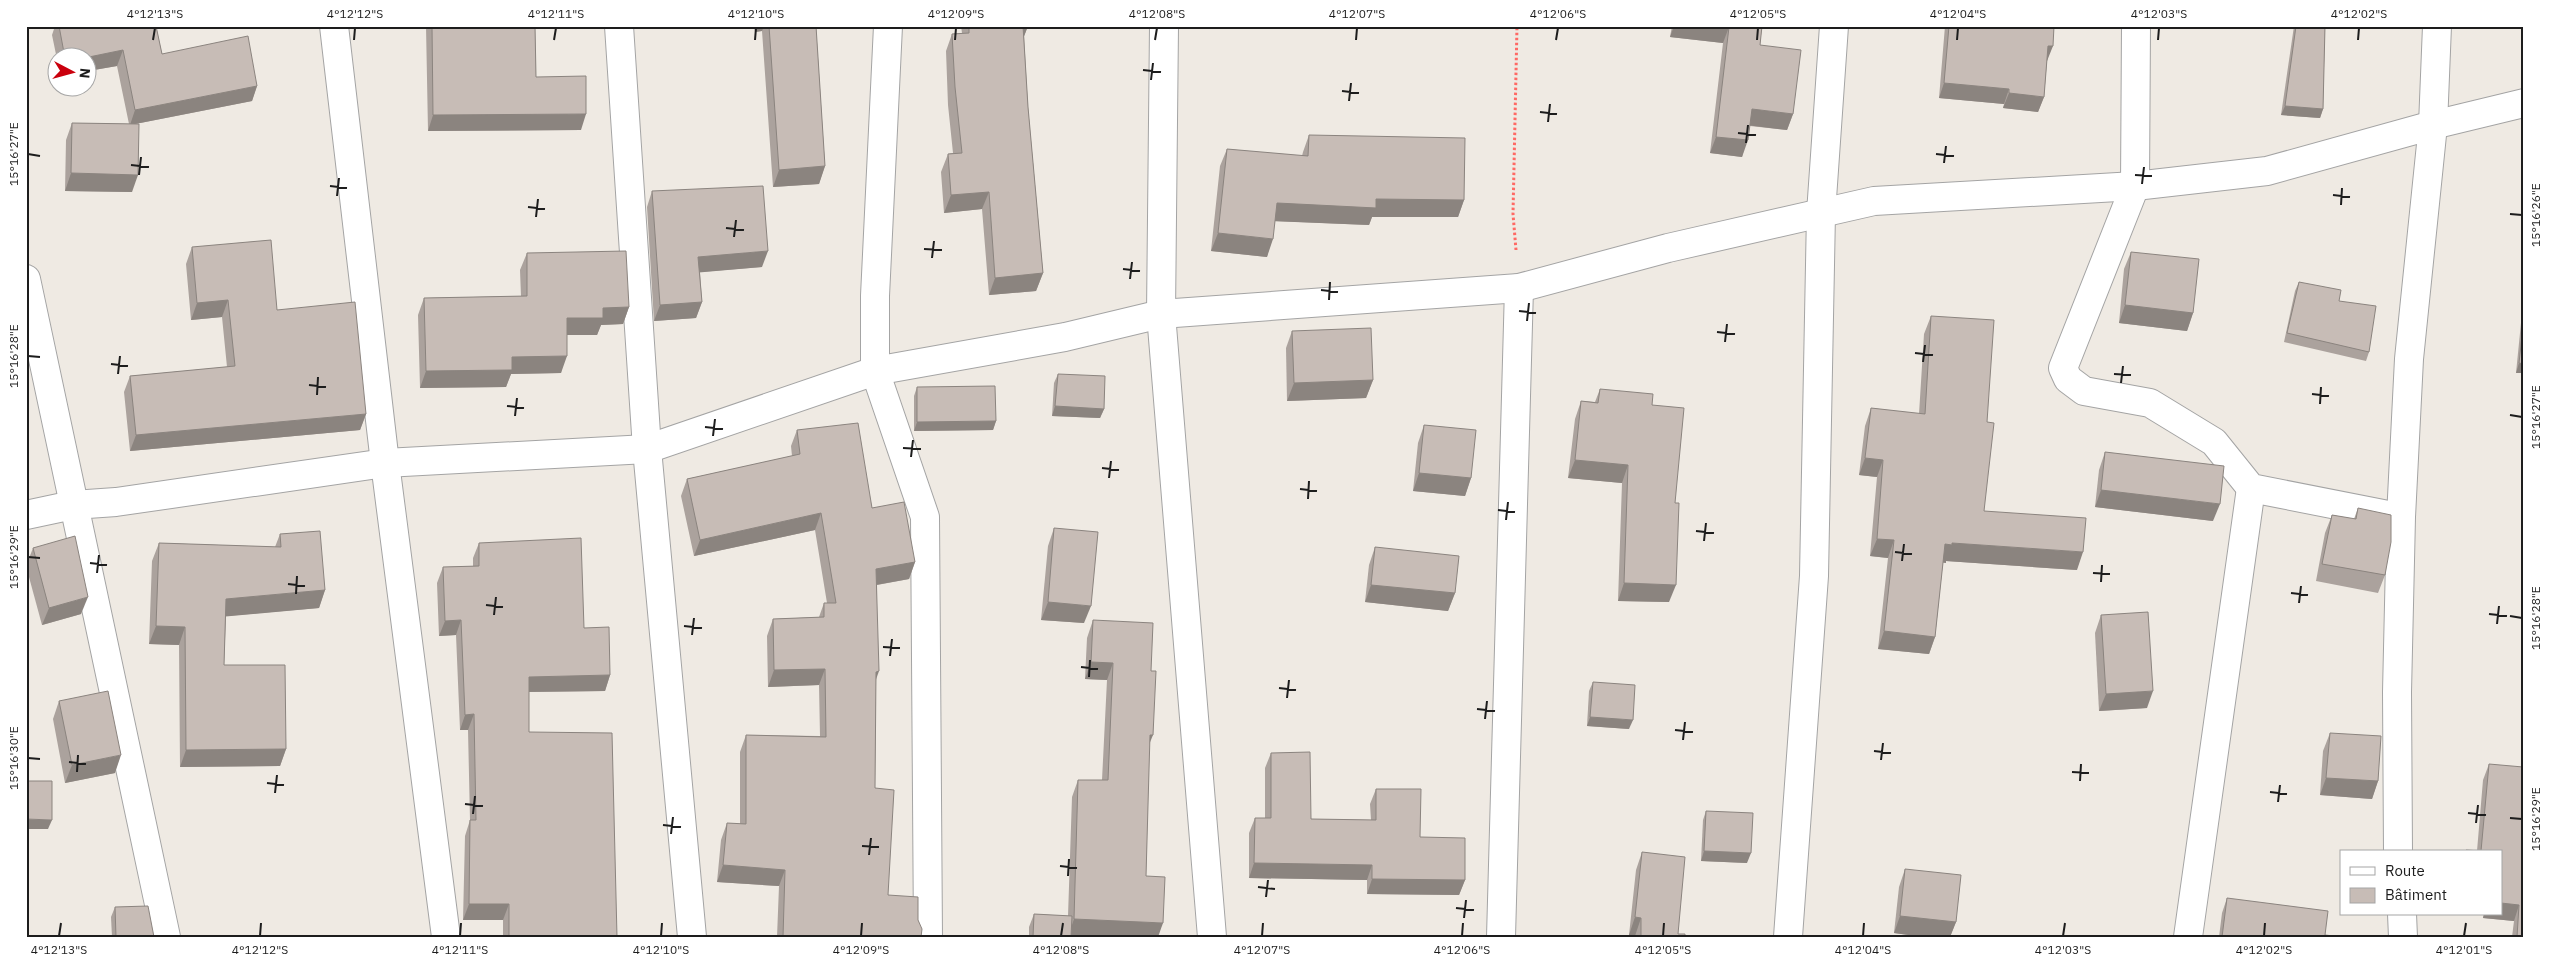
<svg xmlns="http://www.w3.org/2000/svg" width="2550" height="963" font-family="'IBM Plex Sans',sans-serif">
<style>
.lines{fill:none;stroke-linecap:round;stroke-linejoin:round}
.minor-casing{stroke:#a4a4a4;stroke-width:30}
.path{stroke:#ff6964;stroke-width:3;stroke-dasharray:2.5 2.5;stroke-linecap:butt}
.minor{stroke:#fff;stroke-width:28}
.wall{fill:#aba29d}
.shaded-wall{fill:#8b847f}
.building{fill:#c7bcb6;stroke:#8b847f}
.ticks{fill:none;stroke:#1d1d1d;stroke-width:2}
.neatline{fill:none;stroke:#1d1d1d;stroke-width:2}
.ticks-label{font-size:12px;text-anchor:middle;fill:#1d1d1d}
</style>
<rect width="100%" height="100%" fill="#efeae3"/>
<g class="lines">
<defs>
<g id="minor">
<polyline points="334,26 385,463 446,937"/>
<polyline points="619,26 647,449 692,937"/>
<polyline points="888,26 875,296 875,371 925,517 928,937"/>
<polyline points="1164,26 1161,314 1212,937"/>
<polyline points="2136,26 2135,186 2063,368 2068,379 2084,391 2150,403 2214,442 2251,488 2393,516"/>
<polyline points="26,279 166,937"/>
<polyline points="26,515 73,505 116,502 385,463 647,449 875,371 1065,337 1161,314 1519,288 1668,248 1874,201 2135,186 2267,171 2433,125 2524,103"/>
<polyline points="2398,852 2397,692 2401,517 2409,359 2433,125 2437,26"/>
<polyline points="2402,914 2403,937"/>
<polyline points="1501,937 1519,288"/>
<polyline points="1788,937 1814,576 1821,213 1834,26"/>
<polyline points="2188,937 2251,488"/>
</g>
</defs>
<use href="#minor" class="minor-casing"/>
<polyline class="path" points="1516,250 1513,214 1517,26"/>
<use href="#minor" class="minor"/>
</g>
<g class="wall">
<polygon points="55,26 156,26 162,54 257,86 252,101 135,124 132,192 65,191 66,140 72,123 129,124 117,66 88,71 88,58 58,58 58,64 52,35"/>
<polygon points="426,26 535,26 536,77 581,130 428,131"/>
<polygon points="754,26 819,26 816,27 825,166 819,184 773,187 762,31 755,32"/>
<polygon points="961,26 1028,26 1024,36 1028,107 1043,273 1036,291 989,295 982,209 944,213 941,172 948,154 953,153 948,105 946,51 952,34 962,33"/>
<polygon points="1672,26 1762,26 1760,45 1793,114 1787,130 1750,126 1742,157 1710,153 1723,43 1670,37"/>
<polygon points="1945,26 2054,26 2047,61 2044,97 2038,112 2003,108 2004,104 1939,98"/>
<polygon points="2294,26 2325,26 2323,109 2320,118 2281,115"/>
<polygon points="1309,135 1464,200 1458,217 1372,217 1369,225 1275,221 1267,257 1211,251 1220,166 1227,149 1302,156 1303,152"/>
<polygon points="652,191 762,267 700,272 702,302 696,318 654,321 647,207"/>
<polygon points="192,247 277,310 366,414 360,430 130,451 124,392 130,376 227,367 222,317 191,320 186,264"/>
<polygon points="2131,252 2193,313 2187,331 2119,323 2124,269"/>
<polygon points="527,253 629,307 623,324 601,325 597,335 567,335 561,373 511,374 506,387 420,388 418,315 424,298 521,296 520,270"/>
<polygon points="2299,282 2339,301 2369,352 2366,361 2284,342 2295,291"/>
<polygon points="2524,315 2524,373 2516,373 2521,323"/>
<polygon points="1931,316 1987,422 1984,511 2077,570 1946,561 1946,563 1943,562 1935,637 1929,654 1878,649 1888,558 1870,556 1877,477 1859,475 1865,426 1871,408 1919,414 1924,334"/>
<polygon points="1292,331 1373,380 1366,398 1287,401 1286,348"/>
<polygon points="1058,374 1104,409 1100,418 1052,416 1054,383"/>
<polygon points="917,387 996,421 993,430 914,431 914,396"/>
<polygon points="1600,389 1652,405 1675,503 1669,602 1618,601 1622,483 1568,478 1575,419 1581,401 1595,402"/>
<polygon points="1424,425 1471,478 1465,496 1413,491 1418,443"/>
<polygon points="797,430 872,508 915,562 909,579 877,585 875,788 888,895 918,920 921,937 777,937 779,886 717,882 721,840 727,823 740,824 740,752 746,735 820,736 819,685 768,687 767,636 773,619 819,617 824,603 827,603 815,530 694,556 681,496 687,479 792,456 791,446"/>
<polygon points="2105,452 2213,521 2095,507 2099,470"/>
<polygon points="2358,508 2385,575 2378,593 2316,581 2325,533 2332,515 2354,519"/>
<polygon points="1054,528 1084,623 1041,620 1048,546"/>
<polygon points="280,534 325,590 319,608 226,616 224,665 286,749 280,766 180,767 179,645 149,644 152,561 159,543 275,547"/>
<polygon points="479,543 584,628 610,675 605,691 529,692 529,732 617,937 503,937 503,920 463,920 465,836 470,820 468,730 460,730 456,635 439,636 437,583 443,567 473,566 473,558"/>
<polygon points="1375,547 1455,593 1448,611 1365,602 1369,565"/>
<polygon points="33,548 81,614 42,625 26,566"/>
<polygon points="2101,615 2147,708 2099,711 2095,633"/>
<polygon points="1093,620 1151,671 1146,876 1158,937 1029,937 1029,927 1034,914 1068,916 1072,797 1078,780 1102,780 1107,680 1085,679 1087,638"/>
<polygon points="1593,682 1629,729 1587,726 1589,691"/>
<polygon points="59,701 115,773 65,783 53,719"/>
<polygon points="2330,733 2378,781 2372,799 2320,795 2323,751"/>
<polygon points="1271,753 1311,819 1371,820 1370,804 1376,789 1420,837 1465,880 1459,895 1367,894 1367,880 1249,878 1249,833 1255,818 1265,818 1265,768"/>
<polygon points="2489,764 2522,781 2524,937 2512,937 2514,921 2483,918 2484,914 2501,914 2501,852 2466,852 2466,850 2477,851 2483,780"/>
<polygon points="1706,811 1747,863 1701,861 1703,820"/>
<polygon points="1642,852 1678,934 1685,937 1635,937 1635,936 1629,935 1636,870"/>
<polygon points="1905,869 1956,922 1950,937 1923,937 1894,933 1899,887"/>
<polygon points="2227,898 2325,935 2342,937 2219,937 2222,913"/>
<polygon points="115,907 154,937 112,937 111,917"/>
</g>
<g class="shaded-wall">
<polygon points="757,26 764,26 762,31 755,32"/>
<polygon points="1021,26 1028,26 1023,39"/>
<polygon points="1674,26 1726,26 1729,27 1723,43 1670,37"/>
<polygon points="2048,46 2053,46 2047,61 2042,61"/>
<polygon points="123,50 117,66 88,71 88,58 84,58"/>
<polygon points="1944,83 2009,89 2004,104 1939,98"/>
<polygon points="257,86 252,101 130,125 135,110"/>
<polygon points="2009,93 2044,97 2038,112 2003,108"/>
<polygon points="2285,106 2323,109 2320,118 2281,115"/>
<polygon points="1752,109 1793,114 1787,130 1746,125"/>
<polygon points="586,114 581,130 428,131 433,115"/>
<polygon points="1716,137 1748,140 1742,157 1710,153"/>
<polygon points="825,166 819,184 773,187 779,170"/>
<polygon points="71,173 138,175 132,192 65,191"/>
<polygon points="989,192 982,209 944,213 951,195"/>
<polygon points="1376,199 1464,200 1458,217 1372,217 1369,225 1270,221 1277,203"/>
<polygon points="1218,233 1273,239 1267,257 1211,251"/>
<polygon points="768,251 762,267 693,273 698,257"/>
<polygon points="1043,273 1036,291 989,295 995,278"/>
<polygon points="228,300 222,317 191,320 197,303"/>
<polygon points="702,302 696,318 654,321 660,305"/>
<polygon points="2125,305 2193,313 2187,331 2119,323"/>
<polygon points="629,307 623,324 601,325 597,335 560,335 567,318 603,308"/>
<polygon points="567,356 561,373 511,374 506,387 420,388 426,371 512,357"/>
<polygon points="2519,363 2524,364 2524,373 2516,373"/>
<polygon points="1373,380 1366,398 1287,401 1294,383"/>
<polygon points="1055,406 1104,409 1100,418 1052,416"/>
<polygon points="366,414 360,430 130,451 136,435"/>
<polygon points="996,421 993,430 914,431 917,422"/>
<polygon points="1865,458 1883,460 1877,477 1859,475"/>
<polygon points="1575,460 1628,465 1622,483 1568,478"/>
<polygon points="1419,473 1471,478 1465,496 1413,491"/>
<polygon points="2101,490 2220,504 2213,521 2095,507"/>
<polygon points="821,513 815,530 694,556 700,540"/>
<polygon points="1877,539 1894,540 1888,558 1870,556"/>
<polygon points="1952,543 2083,552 2077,570 1946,561 1946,563 1938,562 1945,544"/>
<polygon points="915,562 909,579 870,586 876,569"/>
<polygon points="1624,583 1676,585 1669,602 1618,601"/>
<polygon points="1371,585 1455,593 1448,611 1365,602"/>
<polygon points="325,590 319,608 220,617 226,599"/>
<polygon points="88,597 81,614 42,625 49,608"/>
<polygon points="1048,602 1091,606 1084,623 1041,620"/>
<polygon points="461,620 456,635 439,636 445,621"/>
<polygon points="156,626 185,627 179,645 149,644"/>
<polygon points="1884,631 1935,637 1929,654 1878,649"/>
<polygon points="1091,662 1113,663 1107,680 1085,679"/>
<polygon points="825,669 819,685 768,687 774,670"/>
<polygon points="879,671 873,688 876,672"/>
<polygon points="610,675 605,691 523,692 529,677"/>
<polygon points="2153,691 2147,708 2099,711 2106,694"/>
<polygon points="474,714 468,730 460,730 465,715"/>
<polygon points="1590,717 1633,720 1629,729 1587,726"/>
<polygon points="1150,735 1153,735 1146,752"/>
<polygon points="286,749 280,766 180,767 186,750"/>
<polygon points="121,755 115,773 65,783 72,765"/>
<polygon points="2326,778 2378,781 2372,799 2320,795"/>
<polygon points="26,819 52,820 48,829 26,829"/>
<polygon points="1704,851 1751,853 1747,863 1701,861"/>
<polygon points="1254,863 1372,865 1367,880 1249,878"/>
<polygon points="723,865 785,870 779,886 717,882"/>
<polygon points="1372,879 1465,880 1459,895 1367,894"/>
<polygon points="2501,903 2519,905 2514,921 2483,918 2484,914 2501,914"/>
<polygon points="469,904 509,904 503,920 463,920"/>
<polygon points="1900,916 1956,922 1950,937 1923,937 1894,933"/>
<polygon points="1635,917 1641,918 1635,936 1629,935"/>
<polygon points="1074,919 1163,923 1158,937 1068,937"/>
</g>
<g class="building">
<polygon points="59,26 156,26 162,54 248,36 257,86 135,110 123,50 84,58 65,58"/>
<polygon points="432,26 535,26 536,77 586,76 586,114 433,115"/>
<polygon points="769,26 816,26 825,166 779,170"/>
<polygon points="969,26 1023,26 1028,107 1043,273 995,278 989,192 951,195 948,154 962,153 955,87 952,34 969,33"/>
<polygon points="1726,26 1762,26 1760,45 1801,50 1793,114 1752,109 1748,140 1716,137 1729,27"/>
<polygon points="1949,26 2054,26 2053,46 2048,46 2044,97 2009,93 2009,89 1944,83"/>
<polygon points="2296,26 2325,26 2323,109 2285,106"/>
<polygon points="72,123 139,124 138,175 71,173"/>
<polygon points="1309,135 1465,138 1464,200 1376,199 1376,208 1277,203 1273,239 1218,233 1227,149 1308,156"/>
<polygon points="763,186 768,251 698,257 702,302 660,305 652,191"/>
<polygon points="271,240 277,310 355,302 366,414 136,435 130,376 235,366 228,300 197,303 192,247"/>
<polygon points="626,251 629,307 603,308 603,318 567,318 567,356 512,357 512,370 426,371 424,298 527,296 527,253"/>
<polygon points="2131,252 2199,259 2193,313 2125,305"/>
<polygon points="2299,282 2341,290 2339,301 2376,306 2369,352 2287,333"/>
<polygon points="1931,316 1994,320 1987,422 1994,423 1984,511 2086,518 2083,552 1952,543 1952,545 1945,544 1935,637 1884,631 1894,540 1877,539 1883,460 1865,458 1871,408 1925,414"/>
<polygon points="2524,318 2524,364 2519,363"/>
<polygon points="1371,328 1373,380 1294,383 1292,331"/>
<polygon points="1058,374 1105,376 1104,409 1055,406"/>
<polygon points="995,386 996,421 917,422 917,387"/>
<polygon points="1600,389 1653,394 1652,405 1684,408 1675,503 1679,503 1676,585 1624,583 1628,465 1575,460 1581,401 1598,403"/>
<polygon points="858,423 872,508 904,502 915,562 876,569 879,671 876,672 875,788 894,790 888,895 918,897 918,920 922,929 921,937 783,937 785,870 723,865 727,823 746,824 746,735 826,737 825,669 774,670 773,619 824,617 824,603 836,603 821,513 700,540 687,479 800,454 797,430"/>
<polygon points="1424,425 1476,430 1471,478 1419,473"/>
<polygon points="2105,452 2224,466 2220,504 2101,490"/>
<polygon points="2358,508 2391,515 2391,542 2385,575 2322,564 2332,515 2356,519"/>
<polygon points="1054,528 1098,532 1091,606 1048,602"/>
<polygon points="320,531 325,590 226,599 224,665 285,665 286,749 186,750 185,627 156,626 159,543 281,547 280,534"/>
<polygon points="75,536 88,597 49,608 33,548"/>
<polygon points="581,538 584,628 609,627 610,675 529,677 529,732 612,733 617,937 509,937 509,904 469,904 470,820 476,820 474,714 465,715 461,620 445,621 443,567 479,566 479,543"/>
<polygon points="1375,547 1459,556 1455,593 1371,585"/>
<polygon points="2148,612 2153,691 2106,694 2101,615"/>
<polygon points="1093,620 1153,623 1151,671 1156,671 1153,735 1150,735 1146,876 1165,877 1163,923 1074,919 1078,780 1108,780 1113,663 1091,662"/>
<polygon points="1593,682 1635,685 1633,720 1590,717"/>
<polygon points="108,691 121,755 72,765 59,701"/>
<polygon points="2330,733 2381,736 2378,781 2326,778"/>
<polygon points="1310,752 1311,819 1376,820 1376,789 1421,789 1420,837 1465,838 1465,880 1372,879 1372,865 1254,863 1255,818 1271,818 1271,753"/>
<polygon points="2489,764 2523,767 2522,781 2524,781 2524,937 2517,937 2519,905 2501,903 2501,852 2466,852 2466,850 2481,851"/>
<polygon points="26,781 52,781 52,820 26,819"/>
<polygon points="1706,811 1753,813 1751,853 1704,851"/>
<polygon points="1642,852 1685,857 1678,934 1685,934 1685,937 1641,937 1641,918 1635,917"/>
<polygon points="1905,869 1961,875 1956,922 1900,916"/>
<polygon points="2227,898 2328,911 2325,935 2342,937 2222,937"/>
<polygon points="148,906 154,937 116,937 115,907"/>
<polygon points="1034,914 1072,916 1071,937 1033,937"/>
</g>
<path class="ticks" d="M 153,40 L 155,28M 354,40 L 355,28M 554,40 L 556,28M 755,40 L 756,28M 955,40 L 956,28M 1155,40 L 1157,28M 1356,40 L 1357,28M 1556,40 L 1558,28M 1757,40 L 1758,28M 1957,40 L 1958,28M 2158,40 L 2159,28M 2358,40 L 2359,28M 1143,70 L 1161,72M 1151,80 L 1153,63M 1342,91 L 1359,93M 1349,101 L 1351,83M 1540,112 L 1557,114M 1548,122 L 1550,104M 1738,133 L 1756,135M 1746,143 L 1748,125M 28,154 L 40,156M 1936,154 L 1954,156M 1944,163 L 1946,146M 131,165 L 149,167M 139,175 L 141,157M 2135,175 L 2152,176M 2142,184 L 2144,167M 330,186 L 347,188M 2333,195 L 2350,197M 337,196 L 339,178M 2341,205 L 2342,188M 528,207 L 545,209M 2510,214 L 2522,215M 536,217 L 538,199M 726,228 L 744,230M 734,237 L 736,220M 924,249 L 942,250M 932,258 L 934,241M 1123,269 L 1140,271M 1130,279 L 1132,262M 1321,290 L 1338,292M 1329,300 L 1330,282M 1519,311 L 1536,313M 1527,321 L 1529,303M 1717,332 L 1735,334M 1725,342 L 1727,324M 1915,353 L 1933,355M 28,356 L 40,357M 1923,362 L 1925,345M 111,364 L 128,366M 118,374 L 120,356M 2114,374 L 2131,375M 2121,383 L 2123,366M 309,385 L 326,387M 2312,394 L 2329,396M 317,395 L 318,377M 2320,404 L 2321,387M 507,406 L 524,408M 2510,415 L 2522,417M 515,416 L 517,398M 705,427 L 723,429M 713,436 L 715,419M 903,448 L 921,449M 911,457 L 913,440M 1102,468 L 1119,470M 1109,478 L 1111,461M 1300,489 L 1317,491M 1308,499 L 1309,481M 1498,510 L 1515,512M 1506,520 L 1508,502M 1696,531 L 1714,533M 1704,541 L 1706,523M 1895,552 L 1912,554M 28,557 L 40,558M 1902,561 L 1904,544M 90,563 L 107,565M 97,573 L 99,555M 2093,573 L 2110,574M 2101,582 L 2102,565M 288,584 L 305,586M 2291,593 L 2308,595M 296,594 L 297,576M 2299,603 L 2301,586M 486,605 L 503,607M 2489,614 L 2507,616M 494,615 L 496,597M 2510,616 L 2522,618M 2497,624 L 2499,606M 684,626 L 702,628M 692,635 L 694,618M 883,647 L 900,648M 890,656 L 892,639M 1081,667 L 1098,669M 1089,677 L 1090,660M 1279,688 L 1296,690M 1287,698 L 1289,680M 1477,709 L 1495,711M 1485,719 L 1487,701M 1675,730 L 1693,732M 1683,740 L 1685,722M 1874,751 L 1891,753M 28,758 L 40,759M 1881,760 L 1883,743M 69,762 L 86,764M 77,772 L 78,755M 2072,772 L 2089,773M 2080,781 L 2081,764M 267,783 L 284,785M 2270,792 L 2287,794M 275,793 L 277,775M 2278,802 L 2280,785M 465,804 L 483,806M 2468,813 L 2486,815M 473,814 L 475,796M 2510,818 L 2522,819M 2476,823 L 2478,805M 663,825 L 681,827M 671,834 L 673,817M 862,846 L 879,847M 869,855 L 871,838M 1060,866 L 1077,868M 1068,876 L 1069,859M 1258,887 L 1275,889M 1266,897 L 1268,880M 1456,908 L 1474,910M 1464,918 L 1466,900M 59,936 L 61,923M 260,936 L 261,923M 460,936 L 461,923M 661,936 L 662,923M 861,936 L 862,923M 1061,936 L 1063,923M 1262,936 L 1263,923M 1462,936 L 1463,923M 1663,936 L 1664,923M 1863,936 L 1864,923M 2063,936 L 2065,923M 2264,936 L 2265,923M 2464,936 L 2466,923"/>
<rect width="2550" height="963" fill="none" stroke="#ffffff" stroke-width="55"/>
<rect x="2340" y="850" width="162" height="65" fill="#ffffff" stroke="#a5a5a5"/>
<rect x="2350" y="867" width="25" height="8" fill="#ffffff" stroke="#a5a5a5"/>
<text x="2385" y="876" font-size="15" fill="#1d1d1d">Route</text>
<rect x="2350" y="888" width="25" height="15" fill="#c7bcb6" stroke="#a5a5a5"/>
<text x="2385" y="900" font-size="15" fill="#1d1d1d">Bâtiment</text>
<g transform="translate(72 72) rotate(96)"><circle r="24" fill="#ffffff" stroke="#a5a5a5"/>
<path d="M0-4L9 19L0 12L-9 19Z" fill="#ca000d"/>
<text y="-8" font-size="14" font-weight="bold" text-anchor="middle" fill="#1d1d1d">N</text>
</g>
<rect x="28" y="28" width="2494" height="908" class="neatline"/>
<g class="ticks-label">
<text x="155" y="18">4°12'13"S</text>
<text x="355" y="18">4°12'12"S</text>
<text x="556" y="18">4°12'11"S</text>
<text x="756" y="18">4°12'10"S</text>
<text x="956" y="18">4°12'09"S</text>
<text x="1157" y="18">4°12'08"S</text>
<text x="1357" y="18">4°12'07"S</text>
<text x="1558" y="18">4°12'06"S</text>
<text x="1758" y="18">4°12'05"S</text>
<text x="1958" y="18">4°12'04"S</text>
<text x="2159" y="18">4°12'03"S</text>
<text x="2359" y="18">4°12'02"S</text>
<text transform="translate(14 154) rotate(-90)" y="4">15°16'27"E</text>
<text transform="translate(2536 215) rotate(-90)" y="4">15°16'26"E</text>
<text transform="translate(14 356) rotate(-90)" y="4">15°16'28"E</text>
<text transform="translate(2536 417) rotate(-90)" y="4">15°16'27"E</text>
<text transform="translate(14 557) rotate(-90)" y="4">15°16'29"E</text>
<text transform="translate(2536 618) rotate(-90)" y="4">15°16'28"E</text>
<text transform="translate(14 758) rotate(-90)" y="4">15°16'30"E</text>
<text transform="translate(2536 819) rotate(-90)" y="4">15°16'29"E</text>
<text x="59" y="954">4°12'13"S</text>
<text x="260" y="954">4°12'12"S</text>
<text x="460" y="954">4°12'11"S</text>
<text x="661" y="954">4°12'10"S</text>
<text x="861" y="954">4°12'09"S</text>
<text x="1061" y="954">4°12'08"S</text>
<text x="1262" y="954">4°12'07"S</text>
<text x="1462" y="954">4°12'06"S</text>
<text x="1663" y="954">4°12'05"S</text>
<text x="1863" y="954">4°12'04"S</text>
<text x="2063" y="954">4°12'03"S</text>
<text x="2264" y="954">4°12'02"S</text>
<text x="2464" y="954">4°12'01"S</text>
</g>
</svg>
